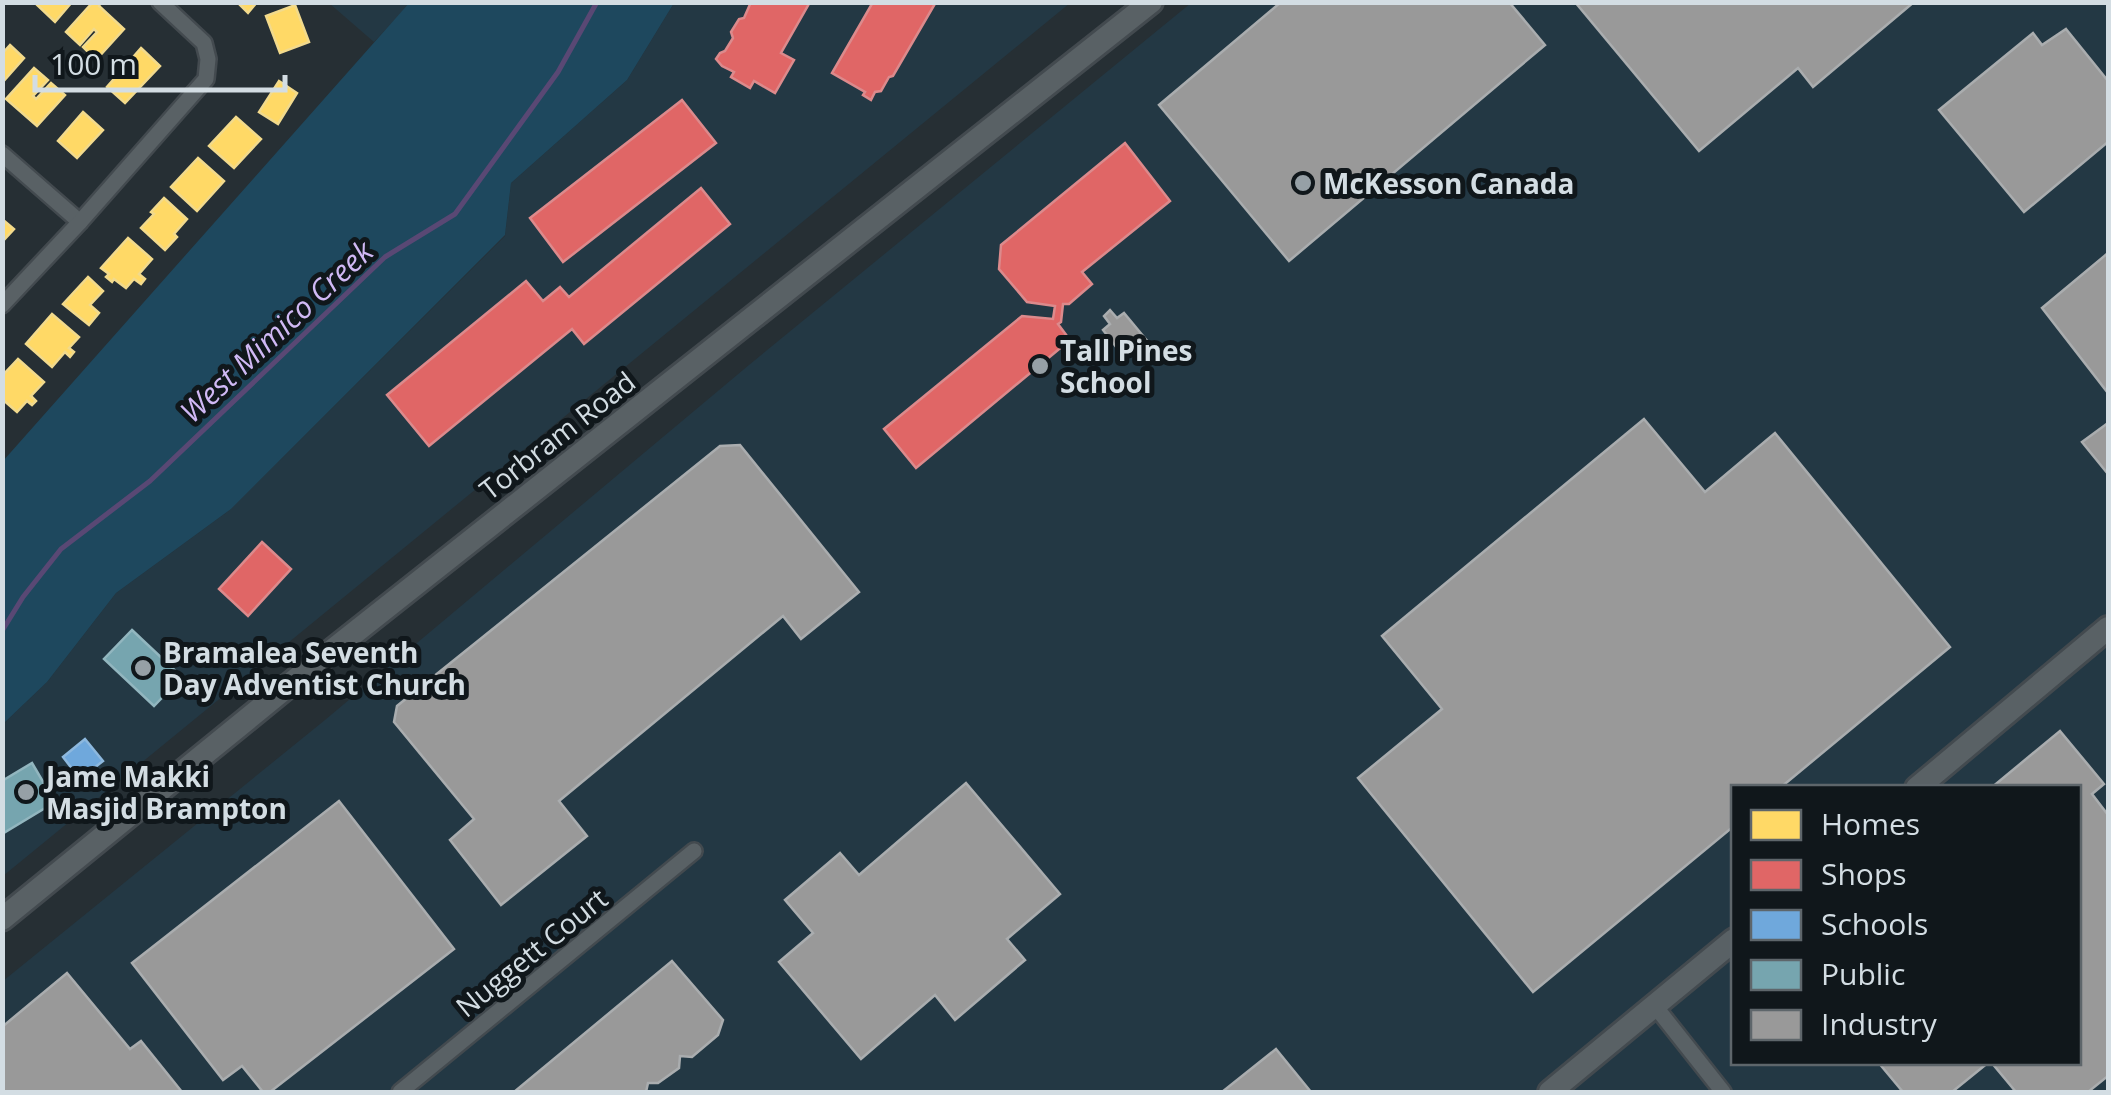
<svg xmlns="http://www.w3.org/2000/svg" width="2111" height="1095" font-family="'Open Sans',sans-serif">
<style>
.built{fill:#233844;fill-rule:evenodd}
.green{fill:#1e485e}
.homes{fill:#ffd966;stroke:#f2da8c;stroke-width:2.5}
.shops{fill:#e06666;stroke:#dc8a8c;stroke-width:2.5}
.schools{fill:#6fa8dc;stroke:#8db8de;stroke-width:2.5}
.public{fill:#76a5af;stroke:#92b6bf;stroke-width:2.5}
.industry{fill:#999;stroke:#aaadaf;stroke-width:2.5}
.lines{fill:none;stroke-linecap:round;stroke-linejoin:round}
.stream{stroke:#594874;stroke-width:5}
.street-casing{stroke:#434a4f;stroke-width:20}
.secondary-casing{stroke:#434a4f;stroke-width:28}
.street{stroke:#596165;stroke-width:15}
.secondary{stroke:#596165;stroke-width:22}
.poi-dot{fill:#96a0a6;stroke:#10171b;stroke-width:4}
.labels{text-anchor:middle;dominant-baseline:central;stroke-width:10;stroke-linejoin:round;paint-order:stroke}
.poi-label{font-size:28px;font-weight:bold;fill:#d3dde3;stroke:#10171b;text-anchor:start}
.street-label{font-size:28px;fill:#d3dde3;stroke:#10171b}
.water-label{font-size:30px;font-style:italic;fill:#d0b9f5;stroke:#10171b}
</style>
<rect width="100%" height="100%" fill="#262f34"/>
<g class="built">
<polygon points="329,3 410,3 374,42"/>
<polygon points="674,3 1070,3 3,876 3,724 47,682 116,593 231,509 505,236 511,183 627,80"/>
<path d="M 1191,3 L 2108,3 L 2108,1092 L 3,1092 L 3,981 L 325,720 L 749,365 ZM 1734,788 L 2078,788 L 2078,1062 L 1734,1062 Z"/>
</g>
<polygon class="green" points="410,2 674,3 627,80 511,183 505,235 231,509 116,593 47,682 3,724 3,461"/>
<g class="homes">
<polygon points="34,2 72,2 55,22"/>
<polygon points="93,2 101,2 99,6 124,29 96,60 83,47 97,32 94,29 80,45 66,32"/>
<polygon points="237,2 257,2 248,13"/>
<polygon points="295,5 309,42 280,53 266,16"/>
<polygon points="10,45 24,58 2,83 2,54"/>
<polygon points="141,48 160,66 125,103 107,87"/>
<polygon points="34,68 48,80 33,96 36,99 51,83 65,95 37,126 6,99"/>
<polygon points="279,81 297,93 278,124 259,112"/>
<polygon points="83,112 103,130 77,158 58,141"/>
<polygon points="236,117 261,139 234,168 209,146"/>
<polygon points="198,158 224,181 197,211 171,187"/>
<polygon points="164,198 187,219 174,234 177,237 165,250 141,228 154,214 151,212"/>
<polygon points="2,219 14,229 2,242"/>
<polygon points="128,238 152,259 139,274 145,279 141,284 134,279 126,288 114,279 112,282 106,277 109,274 101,268"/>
<polygon points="88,277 103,291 90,305 99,313 89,325 63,304"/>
<polygon points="52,314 79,337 69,348 74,352 70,357 65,352 52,367 26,344"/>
<polygon points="18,359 44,382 31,396 36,401 32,405 27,401 17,412 2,399 2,376"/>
</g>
<g class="shops">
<polygon points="751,2 810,2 781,53 794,60 775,93 754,81 750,88 731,77 734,72 722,66 716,59 720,53 725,51 733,38 731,32 739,19 744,18"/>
<polygon points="873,2 936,2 893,76 889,77 881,91 875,92 871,100 863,95 865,92 832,73"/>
<polygon points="682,100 716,143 563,262 530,218"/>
<polygon points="1125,143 1170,201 1082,272 1092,284 1069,304 1063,304 1061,322 1058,324 1070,340 916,468 884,429 1022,316 1053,319 1055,306 1027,302 999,269 1001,245"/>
<polygon points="701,188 730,224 584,344 572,329 429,446 387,395 526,281 543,301 560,287 569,297"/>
<polygon points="262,542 291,569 248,616 219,589"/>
</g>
<polygon class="schools" points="85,739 103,761 80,779 63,757"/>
<g class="public">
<polygon points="132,630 182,677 154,706 104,659"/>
<polygon points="32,763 55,802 2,834 2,781"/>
</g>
<g class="industry">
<polygon points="1281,2 1509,2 1545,45 1289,261 1159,105"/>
<polygon points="1575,2 1914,2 1813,87 1798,68 1699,151"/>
<polygon points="2066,29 2108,81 2108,142 2024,212 1939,110 2033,33 2042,45"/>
<polygon points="2108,253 2108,393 2042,308"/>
<polygon points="1110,310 1117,318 1124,313 1149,343 1135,355 1127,346 1120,352 1103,330 1110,324 1104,316"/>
<polygon points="1644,419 1705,492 1775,433 1950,647 1780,788 1734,788 1734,826 1533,992 1358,778 1442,709 1382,636"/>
<polygon points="2108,423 2108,474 2082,442"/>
<polygon points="740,445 859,592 801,639 783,616 559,801 587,836 501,905 450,840 474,819 394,722 397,706 720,446"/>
<polygon points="2060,731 2104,784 2092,794 2108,815 2108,1076 2088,1092 2016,1092 1991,1062 2078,1062 2078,788 1991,788"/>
<polygon points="966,783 1060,894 1007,939 1025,960 955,1020 935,995 861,1059 779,962 813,933 785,900 840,853 859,875"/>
<polygon points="339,801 454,949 270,1092 263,1092 242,1066 223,1080 132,963"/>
<polygon points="672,961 723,1020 718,1035 692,1057 680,1056 679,1068 658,1083 648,1083 646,1092 514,1092"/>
<polygon points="67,973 130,1049 141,1041 182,1092 2,1092 2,1027"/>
<polygon points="1276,1049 1311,1092 1222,1092"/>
<polygon points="1878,1062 1989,1062 1952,1092 1903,1092"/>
</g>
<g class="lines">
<polyline class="stream" points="2,631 23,597 61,549 150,481 385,257 455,214 558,72 597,2"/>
<defs>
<g id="street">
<polyline points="2,154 80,222"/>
<polyline points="2,305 80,222 206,79 208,59 204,43 160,2"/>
<polyline points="1655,1006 1723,1092"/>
<polyline points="400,1092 694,851"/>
</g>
<g id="secondary">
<polyline points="1917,788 2108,628"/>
<polyline points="2,919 305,672 1151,2"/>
<polyline points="1550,1092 1734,940"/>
</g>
</defs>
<use href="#street" class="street-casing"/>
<use href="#secondary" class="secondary-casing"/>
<use href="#street" class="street"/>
<use href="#secondary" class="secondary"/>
</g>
<g class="poi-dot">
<circle cx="1303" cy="183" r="10"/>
<circle cx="1040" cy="366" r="10"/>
<circle cx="143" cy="668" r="10"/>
<circle cx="26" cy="792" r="10"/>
</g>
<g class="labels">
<g class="poi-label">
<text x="1323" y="183">McKesson Canada</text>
<text x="1060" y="350">Tall Pines<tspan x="1060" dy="32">School</tspan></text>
<text x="163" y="652">Bramalea Seventh<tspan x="163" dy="32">Day Adventist Church</tspan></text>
<text x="46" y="776">Jame Makki<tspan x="46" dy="32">Masjid Brampton</tspan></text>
</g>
<g class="street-label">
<text transform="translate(557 435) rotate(-38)">Torbram Road</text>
<text transform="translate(531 952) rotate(-39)">Nuggett Court</text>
</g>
<g class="water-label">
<text transform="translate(276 331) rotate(-43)">West Mimico Creek</text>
</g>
</g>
<rect width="2111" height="1095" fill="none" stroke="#d3dde3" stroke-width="10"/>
<rect x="1731" y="785" width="350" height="280" fill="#10171b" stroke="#5e666b" stroke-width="2.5"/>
<rect x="1751" y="810" width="50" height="30" fill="#ffd966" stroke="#5e666b" stroke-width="2.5"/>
<text x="1821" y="835" font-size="30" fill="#d3dde3">Homes</text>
<rect x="1751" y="860" width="50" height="30" fill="#e06666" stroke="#5e666b" stroke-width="2.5"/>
<text x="1821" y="885" font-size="30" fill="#d3dde3">Shops</text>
<rect x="1751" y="910" width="50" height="30" fill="#6fa8dc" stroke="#5e666b" stroke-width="2.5"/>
<text x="1821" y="935" font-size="30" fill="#d3dde3">Schools</text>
<rect x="1751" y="960" width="50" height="30" fill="#76a5af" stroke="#5e666b" stroke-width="2.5"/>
<text x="1821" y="985" font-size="30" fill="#d3dde3">Public</text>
<rect x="1751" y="1010" width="50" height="30" fill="#999999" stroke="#5e666b" stroke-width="2.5"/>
<text x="1821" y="1035" font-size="30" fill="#d3dde3">Industry</text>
<path d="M35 75v15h250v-15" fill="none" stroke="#d3dde3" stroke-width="5"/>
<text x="50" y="75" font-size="30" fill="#d3dde3" stroke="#10171b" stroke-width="8" paint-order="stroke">100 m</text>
</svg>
